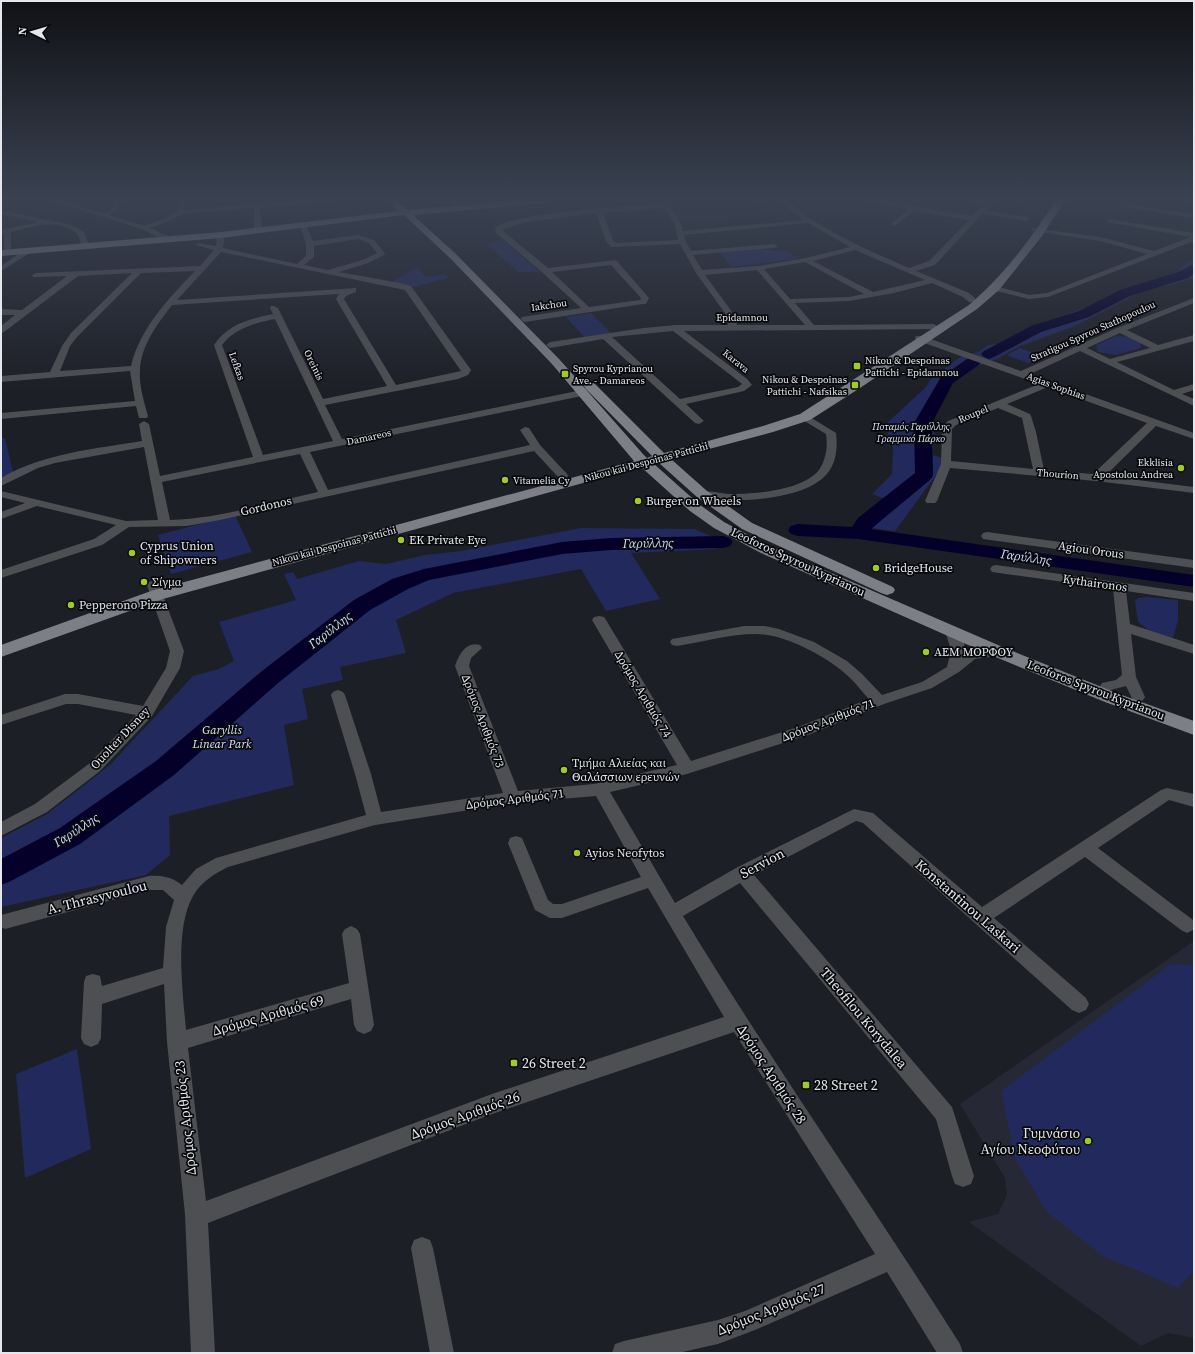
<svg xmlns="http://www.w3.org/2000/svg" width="1195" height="1354" font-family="'Source Serif 4',serif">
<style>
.built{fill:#262935}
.green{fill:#22295d}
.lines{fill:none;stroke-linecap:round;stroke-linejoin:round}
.river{fill:#04002a;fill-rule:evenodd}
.minor{fill:#4e4f53;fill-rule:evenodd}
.major{fill:#7d7f86;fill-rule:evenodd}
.poi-dot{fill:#a0c92c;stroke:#08090c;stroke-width:1.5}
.labels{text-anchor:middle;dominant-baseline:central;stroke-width:3.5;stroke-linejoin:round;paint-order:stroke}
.far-street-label{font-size:10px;fill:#e6e7ec;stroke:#08090c}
.far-poi-label{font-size:10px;fill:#e6e7ec;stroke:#08090c;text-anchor:start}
.far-park-label{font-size:10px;font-style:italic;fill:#dbe0f4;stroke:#08090c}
.poi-label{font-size:12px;fill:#e6e7ec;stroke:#08090c;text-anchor:start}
.street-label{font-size:12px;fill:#e6e7ec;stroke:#08090c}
.park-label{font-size:12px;font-style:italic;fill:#dbe0f4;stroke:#08090c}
.water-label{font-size:13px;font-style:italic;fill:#cdd7ff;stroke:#08090c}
.near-street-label{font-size:14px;fill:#e6e7ec;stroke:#08090c}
.near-poi-label{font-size:14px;fill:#e6e7ec;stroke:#08090c;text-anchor:start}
</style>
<rect width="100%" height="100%" fill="#1d1f26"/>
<g class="built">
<polygon points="667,200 765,200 766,201 753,204 753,209 760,215 681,221 669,205"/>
<polygon points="1194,941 1194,1338 1168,1333 1141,1346 969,1222 998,1214 1007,1195 1005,1178 960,1104"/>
</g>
<g class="green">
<polygon points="504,240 504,241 540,272 518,272 486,244"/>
<polygon points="764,248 773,251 786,250 797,259 731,267 719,252"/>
<polygon points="1194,258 1194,278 1174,284 1151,289 1135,295 1075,326 1018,347 997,359 980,365 953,381 932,417 934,430 933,455 942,458 942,464 939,471 895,531 856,526 885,499 872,494 892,474 893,448 888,438 887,423 926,387 930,380 960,357 978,352 988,345 998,344 1055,319 1176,273"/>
<polygon points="417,267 426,277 445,274 449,278 413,287 392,282"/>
<polygon points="591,313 611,333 585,338 566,317"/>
<polygon points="1116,336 1129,337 1140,343 1141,348 1116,355 1098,352 1096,345"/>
<polygon points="1020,348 1041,356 1028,363 1007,355"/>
<polygon points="1,438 5,438 13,472 1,480"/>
<polygon points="235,515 252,552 171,574 158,535"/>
<polygon points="581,528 694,529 718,539 716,549 631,553 660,599 606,611 581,569 453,593 396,620 406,653 340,667 343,680 302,689 308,719 284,725 294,785 169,816 170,855 146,875 1,907 1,838 47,814 110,765 193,676 219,669 234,661 219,622 296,600 284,574 293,572 297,579 359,561 386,564 425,555 461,551"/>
<polygon points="1147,597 1178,600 1178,620 1173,638 1151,632 1138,622 1135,601 1138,598"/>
<polygon points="1171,964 1194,965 1194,1271 1178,1288 1103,1256 1047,1212 1015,1158 1001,1091"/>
<polygon points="77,1049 91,1149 25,1178 16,1074"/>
</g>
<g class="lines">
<g class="river">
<polygon points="1192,265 1194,266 1194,274 1188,278 1130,296 1089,317 1041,332 994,357 989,359 984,357 981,354 984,351 1031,326 1079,311 1120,290 1178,272"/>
<polygon points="973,357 979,359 981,362 979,365 953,383 932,423 933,475 931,479 871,529 1194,575 1194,587 858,539 798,536 791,534 788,530 791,526 798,524 852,527 858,518 915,473 914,423 941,377 967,359"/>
<polygon points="723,536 730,538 733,542 730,546 723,548 611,550 562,554 429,580 408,589 370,610 278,683 174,775 80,844 11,881 1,885 1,859 60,828 156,761 262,671 354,600 392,579 424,569 562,542 611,538"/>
</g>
<g class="minor">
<polygon points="1,200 5,200 2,202"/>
<polygon points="48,200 59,200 103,213 111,210 116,200 123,200 115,212 109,215 144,226 167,218 177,211 180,200 186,200 184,210 300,200 333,200 330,202 260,208 262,231 258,233 254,231 254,208 182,214 171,220 150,228 169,237 169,241 166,241 142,229"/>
<polygon points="451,200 457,200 458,209 454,209"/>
<path d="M 660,200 L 667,200 L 681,224 L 683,231 L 803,220 L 779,200 C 793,200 801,213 812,220 C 843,239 876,254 909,268 L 929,261 L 969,220 L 915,211 L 894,226 L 891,224 L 892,223 L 908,209 L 863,200 L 880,200 L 972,216 L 985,204 L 971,200 L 995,200 L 986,211 L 1027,217 L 1030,219 L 1027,221 L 982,214 L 935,265 L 916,271 L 969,293 L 975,298 L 975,302 L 969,302 L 963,297 L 932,283 L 894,293 L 849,301 L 795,303 L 814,325 L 934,324 L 938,327 L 937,329 L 684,331 L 747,379 L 752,385 L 744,391 L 686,404 L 704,421 L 699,424 L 695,423 L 603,339 L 550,348 L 546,345 L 550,342 L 644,328 L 675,325 L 728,325 L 727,316 L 696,273 L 680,244 L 611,247 L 606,241 L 596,213 L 527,222 L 503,229 L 503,231 L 548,268 L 616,260 L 649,298 L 646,304 L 643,304 L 525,322 L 522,321 L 521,319 L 522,317 L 581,308 L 543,273 L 497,234 L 495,228 C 513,212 633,206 662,204 ZM 665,208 L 675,224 L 678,240 L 616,243 L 613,240 L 603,213 ZM 808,223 L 850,247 L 806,258 L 759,266 L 702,270 L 693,255 L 774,248 L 778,246 L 774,244 L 691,251 L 686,242 L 684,235 ZM 855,250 L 925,280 L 873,292 L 813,261 ZM 805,262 L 864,294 L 849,297 L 790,299 L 764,269 ZM 611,265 L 641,298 L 640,300 L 589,307 L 552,272 ZM 757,270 L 805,325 L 737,325 L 735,316 L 705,275 ZM 673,331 L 741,383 L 742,384 L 738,387 L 680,399 L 612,337 Z"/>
<polygon points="1189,200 1194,200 1194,203"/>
<polygon points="1120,203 1194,214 1194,218 1118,206 1117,205"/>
<path d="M 1,210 L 71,225 L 84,232 L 90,247 L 86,249 L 83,249 C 81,244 80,238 77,234 C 59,217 32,227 11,232 L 11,252 L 10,254 L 4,254 L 4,233 L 1,234 L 1,230 L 38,222 L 1,214 Z"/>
<polygon points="1109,219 1194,233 1194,241 1048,297 1029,299 992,290 991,288 995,286 1029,295 1047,293 1147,254 1100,241 1034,231 1032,230 1032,228 1100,237 1154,251 1191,237 1107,222 1107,220"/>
<path d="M 303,223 L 306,225 L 313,241 L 358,235 L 374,240 L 385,253 L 384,255 L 368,263 L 339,272 L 400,283 L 411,286 L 471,370 L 468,375 L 458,379 L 325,405 L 342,439 L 582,390 L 587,393 L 582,396 L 310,452 L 328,490 L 530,445 L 520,430 L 525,427 L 529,428 L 540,445 L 567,474 L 568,476 L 567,478 L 559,478 L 534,451 L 220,520 L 187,526 L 129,527 L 102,545 L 1,578 L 1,570 L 94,539 L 116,525 L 37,506 L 1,519 L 1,512 L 25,503 L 1,497 L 1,491 L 126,521 L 158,520 L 144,447 L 55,463 L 38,468 L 1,486 L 1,478 C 44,453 94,449 142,441 L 139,424 L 144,421 L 149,424 L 160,476 L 253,457 L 214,345 C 228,324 249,319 273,314 L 270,308 L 271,306 L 274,306 L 278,308 L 323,399 L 387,386 L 336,299 L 339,294 L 172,305 C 158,323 140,347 140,371 C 139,386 144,401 148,416 L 147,418 L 139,418 L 136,406 L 1,419 L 1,413 L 135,401 L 130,371 L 1,382 L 1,376 L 50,372 L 62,346 L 71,333 L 132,273 L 78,276 L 4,332 L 1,333 L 1,326 L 15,315 L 1,315 L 1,309 L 22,310 L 67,276 L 33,277 L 32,275 L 36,273 L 200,266 L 214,250 L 195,245 L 199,243 L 216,246 L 217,235 L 221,233 L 225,235 L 223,248 L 297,264 L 306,256 L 306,244 L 300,225 ZM 358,239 L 369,243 L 377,253 L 363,260 L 328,270 L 304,265 L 314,257 L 314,246 ZM 221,252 L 405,290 L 461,371 L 396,385 L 344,299 L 346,296 L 356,292 L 356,288 L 177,300 ZM 195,271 C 169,298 140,328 131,366 L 60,371 L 70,346 L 77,337 L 141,273 ZM 275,319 L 333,441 L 263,455 L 222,345 C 235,328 255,323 275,319 ZM 300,454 L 318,492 C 272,502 217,519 170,520 L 162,482 Z"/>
<polygon points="26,249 32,249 33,251 1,271 1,266"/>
<path d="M 1194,298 L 1194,303 L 1127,330 L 1158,345 L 1194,335 L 1194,341 L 1117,362 L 1174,390 L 1194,384 L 1194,390 L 1182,394 L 1194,399 L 1194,406 L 1080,351 L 1030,374 L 1194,433 L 1194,439 L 1156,426 L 1105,476 L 1194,487 L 1194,493 L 1096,481 L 950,468 L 937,501 L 935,503 L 927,503 L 925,501 L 941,464 L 942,428 L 948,421 L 1039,384 L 916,340 L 915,338 L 916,336 L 922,336 L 1021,371 L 1117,328 ZM 1120,333 L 1150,348 L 1110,359 L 1087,348 ZM 1048,387 L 1147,423 L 1093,474 L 1044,470 L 1036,432 L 1031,416 L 1030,414 L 1007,404 ZM 998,408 L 1022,418 L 1033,469 L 951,461 L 952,429 L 956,425 Z"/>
<path d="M 805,414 L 836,433 C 838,449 836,467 823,478 C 797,501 730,504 698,496 L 696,494 C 701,488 721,494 729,494 C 754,494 802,491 819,470 C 826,460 828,446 826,434 L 801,419 L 800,417 Z"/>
<polygon points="987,532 1194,560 1194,568 983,539 981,536 983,533"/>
<polygon points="996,565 1194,593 1194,601 1126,591 1130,624 1194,645 1194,654 1131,634 1136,677 1145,697 1143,700 1138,702 1133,700 1126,686 1107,691 1102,689 1100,686 1102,683 1116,680 1122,675 1113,589 992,572 990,569 992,566"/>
<polygon points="153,581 157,582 159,585 184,651 180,668 152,716 100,771 47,812 1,836 1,822 35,804 90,763 136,715 78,704 66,704 1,725 1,715 65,694 78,694 143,706 166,668 170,651 147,585 149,582"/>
<path d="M 599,616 L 604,617 L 606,620 L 691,761 L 798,727 L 869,699 C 862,692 856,683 849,677 C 828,657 785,634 756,634 C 729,634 703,642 677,646 L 672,645 L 670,642 L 672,639 L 744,626 L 765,626 L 779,629 L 814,642 L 847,661 L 862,674 L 882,695 L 922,682 L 947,667 L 951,650 L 945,631 L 947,628 L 952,627 L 957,628 L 964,642 L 965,653 C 977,649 991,646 1004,649 L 1006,652 L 1004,655 L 975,659 L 959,672 L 932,688 L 884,704 L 808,735 L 687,774 L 610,792 L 675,903 L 736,868 L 854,809 L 873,813 L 982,907 L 1161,790 L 1167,788 L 1194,794 L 1194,807 L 1169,800 L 1098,848 L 1193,920 L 1193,930 L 1187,933 L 1181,930 L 1085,857 L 994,918 L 1086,998 L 1089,1004 L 1086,1010 L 1079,1013 L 1072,1010 L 863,823 L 856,821 L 754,875 L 952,1107 L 974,1176 L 971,1184 L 963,1187 L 955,1184 L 952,1176 L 936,1119 L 740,883 L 683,916 C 771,1061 869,1200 960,1344 L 963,1353 L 937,1353 L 887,1272 L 755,1330 L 718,1344 L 678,1353 L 612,1353 L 615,1344 L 624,1341 L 718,1320 L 745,1311 L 875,1254 L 734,1032 L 492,1114 L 208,1223 L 215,1353 L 191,1353 L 185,1214 L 167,1042 L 164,984 L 102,1004 L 101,1038 L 98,1044 L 91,1047 L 84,1044 L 81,1038 L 84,982 L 86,976 L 93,974 L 100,976 L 102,986 L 163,968 L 166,927 L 174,900 L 163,890 L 149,890 L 5,929 L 1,927 L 1,915 L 149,876 C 161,875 172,877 182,885 L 196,869 L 216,858 L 366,815 L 355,774 L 331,695 L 333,692 L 338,690 L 343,692 L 345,695 L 371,774 L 381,812 L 503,793 L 455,666 C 459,655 466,641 480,645 L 482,648 L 471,658 L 469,666 L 518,791 L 594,784 L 677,765 L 592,620 L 594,617 ZM 596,796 L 641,877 L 562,904 L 553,904 L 548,900 L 522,838 L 516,836 L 510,838 L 508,843 L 535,910 L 550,918 L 562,918 L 648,888 L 724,1017 L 492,1094 L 206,1201 L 188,1048 L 351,999 L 354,1025 L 357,1031 L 364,1034 L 371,1031 L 374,1025 L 360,934 L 357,929 L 351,926 L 345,929 L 342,934 L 349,983 L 186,1030 C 183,994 174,929 193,896 C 201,882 214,874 228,867 L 375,825 L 513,803 Z"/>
<polygon points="422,1237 430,1240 433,1248 454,1353 430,1353 411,1248 414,1240"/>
</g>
<path class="major" d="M 388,200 L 397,200 L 408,210 L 512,200 L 549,200 L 545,203 L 413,215 L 457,255 L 560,360 L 643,454 L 647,458 L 652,456 L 586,389 L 584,386 L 586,383 L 594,383 L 664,453 L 763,426 L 800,414 L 969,305 C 1004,275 1031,239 1056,200 L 1065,200 L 1042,236 L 999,290 L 977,309 L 860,388 L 810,420 L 773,432 L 671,459 L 707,491 L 752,523 L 893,587 L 895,590 L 893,593 L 887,595 L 881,593 L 742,529 L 697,497 L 659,463 L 654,464 L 700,505 L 724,522 L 771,547 L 1005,648 L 1119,694 L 1194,721 L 1194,735 L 1105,702 L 993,656 L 761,553 L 714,528 L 690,511 L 641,467 L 163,599 L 1,657 L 1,645 L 151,591 L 634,461 L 552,364 L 451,259 L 404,215 L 221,238 L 1,256 L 1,250 L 221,232 L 398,211 Z"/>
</g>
<linearGradient id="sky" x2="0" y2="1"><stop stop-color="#101115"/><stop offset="0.51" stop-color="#3a4252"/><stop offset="1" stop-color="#3a4252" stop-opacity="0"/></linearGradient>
<rect width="1195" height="390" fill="url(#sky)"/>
<g class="poi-dot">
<rect x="853" y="362" width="8" height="8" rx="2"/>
<rect x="561" y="370" width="8" height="8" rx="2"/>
<rect x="851" y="381" width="8" height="8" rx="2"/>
<circle cx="1181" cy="468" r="4"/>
<circle cx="505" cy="480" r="4"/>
<circle cx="638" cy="501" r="4"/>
<circle cx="401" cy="540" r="4"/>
<circle cx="132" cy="553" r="4"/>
<circle cx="876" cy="568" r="4"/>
<circle cx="144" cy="582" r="4"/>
<circle cx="71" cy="605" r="4"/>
<circle cx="926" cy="652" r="4"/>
<circle cx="564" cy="770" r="4"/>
<circle cx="577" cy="853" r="4"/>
<rect x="510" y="1059" width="8" height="8" rx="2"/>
<rect x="802" y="1081" width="8" height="8" rx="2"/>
<circle cx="1088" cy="1141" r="4"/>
</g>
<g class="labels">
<g class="far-street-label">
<text transform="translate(549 305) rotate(-8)">Iakchou</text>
<text x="742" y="317">Epidamnou</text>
<text transform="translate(1093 331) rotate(-24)">Stratigou Spyrou Stathopoulou</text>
<text transform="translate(736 361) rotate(39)">Karava</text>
<text transform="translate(314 365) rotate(64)">Oreinis</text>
<text transform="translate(237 366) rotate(70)">Lefkas</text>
<text transform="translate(1056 386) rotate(20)">Agias Sophias</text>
<text transform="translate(973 414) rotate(-23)">Roupel</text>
<text transform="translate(369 437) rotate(-12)">Damareos</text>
<text transform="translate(646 462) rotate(-15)">Nikou kai Despoinas Pattichi</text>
<text transform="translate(1058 474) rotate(5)">Thourion</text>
<text transform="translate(334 546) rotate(-15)">Nikou kai Despoinas Pattichi</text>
</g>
<g class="far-poi-label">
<text x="865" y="360">Nikou &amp; Despoinas<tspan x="865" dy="12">Pattichi - Epidamnou</tspan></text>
<text x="573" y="368">Spyrou Kyprianou<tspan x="573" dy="12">Ave. - Damareos</tspan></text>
<text x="847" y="379" text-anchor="end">Nikou &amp; Despoinas<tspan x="847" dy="12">Pattichi - Nafsikas</tspan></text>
<text x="1173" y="462" text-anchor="end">Ekklisia<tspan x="1173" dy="12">Apostolou Andrea</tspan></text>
<text x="513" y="480">Vitamelia Cy</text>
</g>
<g class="far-park-label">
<text x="911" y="426">Ποταμός Γαρύλλης<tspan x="911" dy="12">Γραμμικό Πάρκο</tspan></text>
</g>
<g class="poi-label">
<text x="646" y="501">Burger on Wheels</text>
<text x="409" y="540">EK Private Eye</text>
<text x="140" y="546">Cyprus Union<tspan x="140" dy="14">of Shipowners</tspan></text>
<text x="884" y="568">BridgeHouse</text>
<text x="152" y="582">Σίγμα</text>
<text x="79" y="605">Pepperono Pizza</text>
<text x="934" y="652">ΑΕΜ ΜΟΡΦΟΥ</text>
<text x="572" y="763">Τμήμα Αλιείας και<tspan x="572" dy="14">Θαλάσσιων ερευνών</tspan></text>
<text x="585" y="853">Ayios Neofytos</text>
</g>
<g class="street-label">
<text transform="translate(266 506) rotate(-13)">Gordonos</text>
<text transform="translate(1091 550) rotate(8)">Agiou Orous</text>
<text transform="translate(798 562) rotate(25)">Leoforos Spyrou Kyprianou</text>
<text transform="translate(1095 583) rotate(8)">Kythaironos</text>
<text transform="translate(1096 690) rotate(21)">Leoforos Spyrou Kyprianou</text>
<text transform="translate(643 694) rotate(59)">Δρόμος Αριθμός 74</text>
<text transform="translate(828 720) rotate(-21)">Δρόμος Αριθμός 71</text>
<text transform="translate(483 721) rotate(69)">Δρόμος Αριθμός 73</text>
<text transform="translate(120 738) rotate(-47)">Ouolter Disney</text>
<text transform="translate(515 799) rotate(-7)">Δρόμος Αριθμός 71</text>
</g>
<g class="park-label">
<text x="222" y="730">Garyllis<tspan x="222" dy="14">Linear Park</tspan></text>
</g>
<g class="water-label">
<text transform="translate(648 543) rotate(-1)">Γαρύλλης</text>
<text transform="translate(1026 557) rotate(8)">Γαρύλλης</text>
<text transform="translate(330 630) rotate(-38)">Γαρύλλης</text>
<text transform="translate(76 830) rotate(-33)">Γαρύλλης</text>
</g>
<g class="near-street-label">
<text transform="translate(762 863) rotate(-28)">Servion</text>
<text transform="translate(97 897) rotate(-14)">A. Thrasyvoulou</text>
<text transform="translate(968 906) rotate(41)">Konstantinou Laskari</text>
<text transform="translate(268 1015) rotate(-16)">Δρόμος Αριθμός 69</text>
<text transform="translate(864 1018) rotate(50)">Theofilou Korydalea</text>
<text transform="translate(772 1074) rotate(57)">Δρόμος Αριθμός 28</text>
<text transform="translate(465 1115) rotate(-20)">Δρόμος Αριθμός 26</text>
<text transform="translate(185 1118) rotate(-96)">Δρόμος Αριθμός 23</text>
<text transform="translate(771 1309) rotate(-22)">Δρόμος Αριθμός 27</text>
</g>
<g class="near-poi-label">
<text x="522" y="1063">26 Street 2</text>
<text x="814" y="1085">28 Street 2</text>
<text x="1080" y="1133" text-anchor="end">Γυμνάσιο<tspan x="1080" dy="16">Αγίου Νεοφύτου</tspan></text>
</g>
</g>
<rect width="1195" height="1354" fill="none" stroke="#e6e7ec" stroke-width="4"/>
<g transform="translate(32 32) rotate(275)" stroke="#08090c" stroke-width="3" paint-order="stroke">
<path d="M0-3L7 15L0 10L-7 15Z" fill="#e6e7ec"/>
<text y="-6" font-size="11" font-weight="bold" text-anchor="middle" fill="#e6e7ec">N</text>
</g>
</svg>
